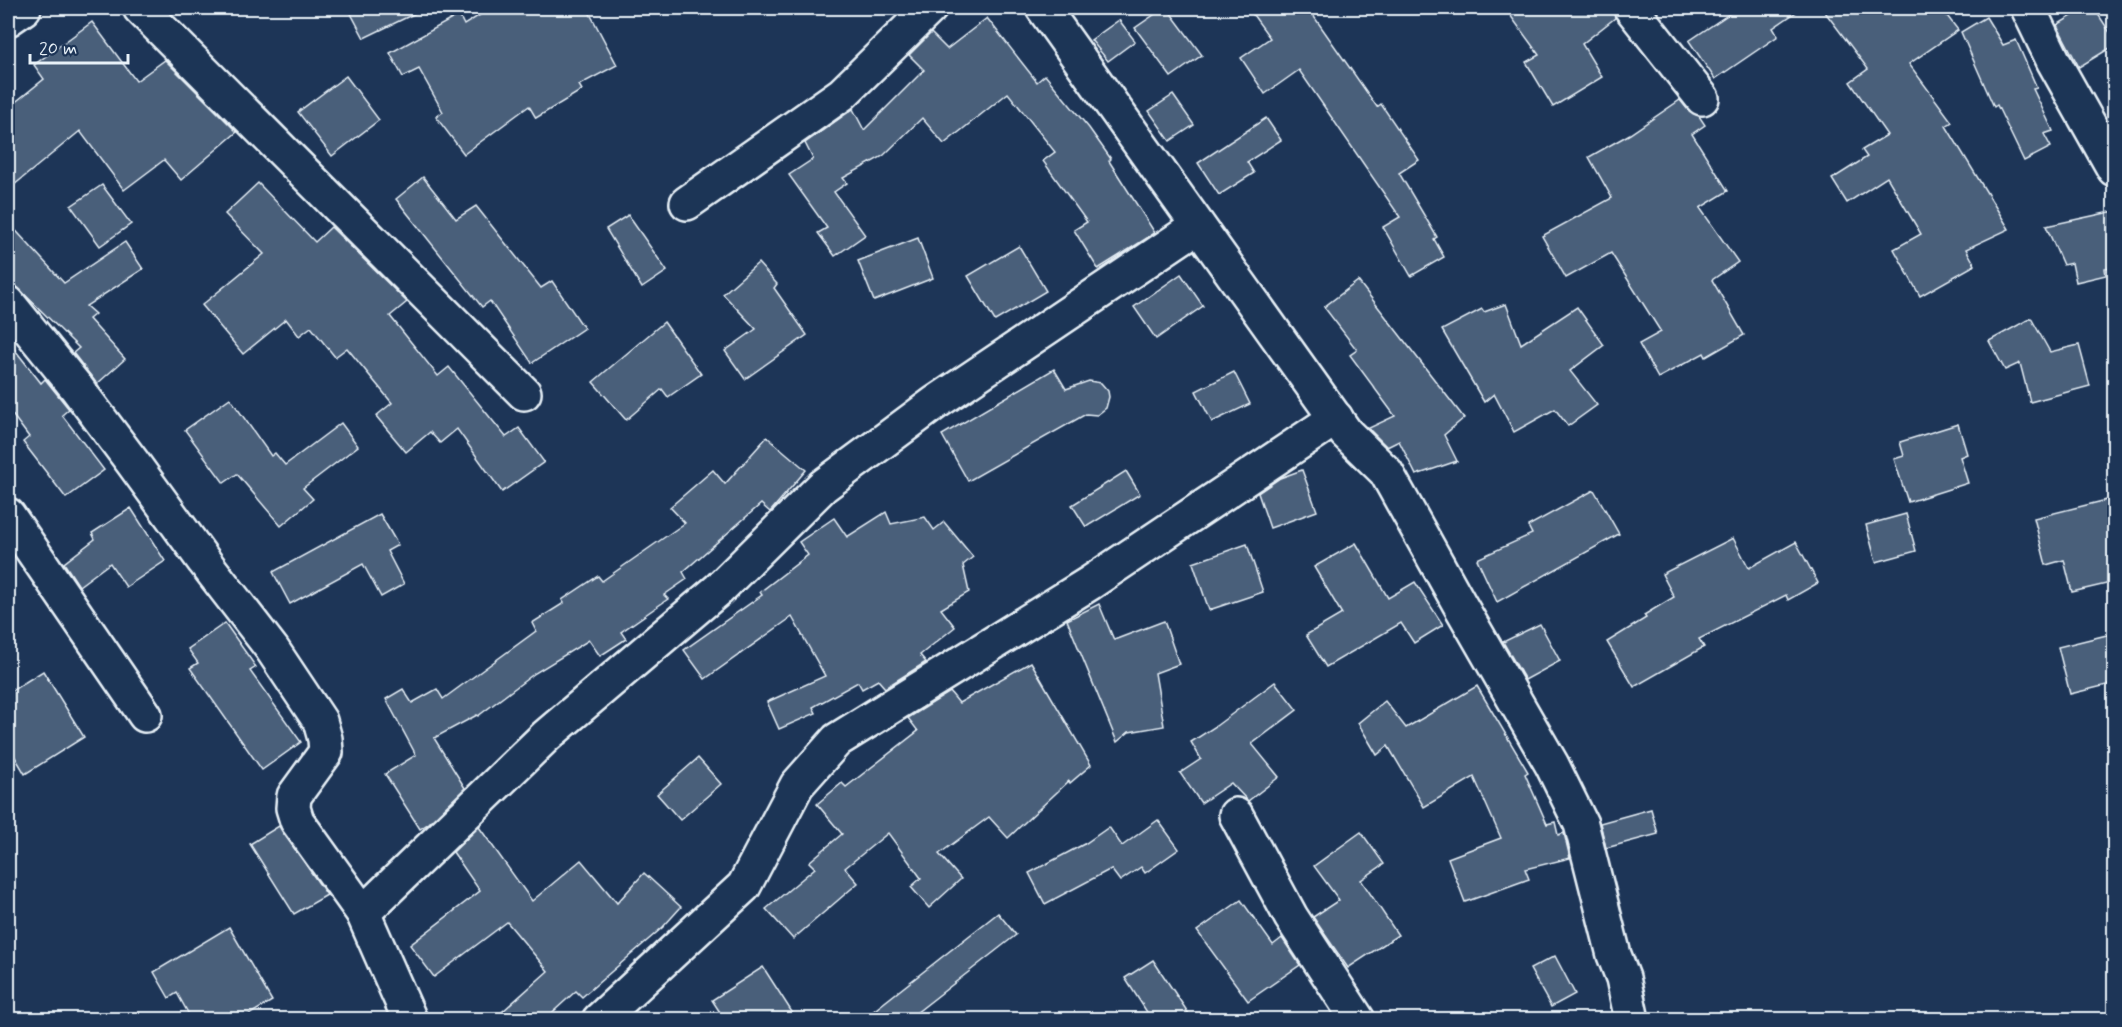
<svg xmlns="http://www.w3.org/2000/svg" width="2122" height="1027" font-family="Mynerve,sans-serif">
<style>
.building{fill:#495e7a;stroke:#e8f1f8;stroke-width:1.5}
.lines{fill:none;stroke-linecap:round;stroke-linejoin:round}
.street-casing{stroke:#e8f1f8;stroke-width:38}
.secondary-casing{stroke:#e8f1f8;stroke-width:38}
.street{stroke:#1d3557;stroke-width:33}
.secondary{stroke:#1d3557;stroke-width:33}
</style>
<rect width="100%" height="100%" fill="#1d3557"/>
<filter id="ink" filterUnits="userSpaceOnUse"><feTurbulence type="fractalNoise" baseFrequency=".0167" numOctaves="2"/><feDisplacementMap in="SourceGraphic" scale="12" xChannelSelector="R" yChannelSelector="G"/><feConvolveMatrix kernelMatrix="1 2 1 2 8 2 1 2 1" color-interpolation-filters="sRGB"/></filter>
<g filter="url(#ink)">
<g class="building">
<polygon points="348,8 426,8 364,38"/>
<polygon points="491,8 587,8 617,65 579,85 582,90 536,118 529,106 464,154 436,117 443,112 419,69 403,77 390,53 459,15 464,25"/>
<polygon points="1164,8 1167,8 1202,55 1171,77 1135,28"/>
<polygon points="1248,8 1308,8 1377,107 1381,104 1419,160 1399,173 1437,237 1434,239 1444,257 1411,276 1383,227 1400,217 1299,70 1265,94 1241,58 1270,38"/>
<polygon points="1505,8 1613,8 1615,18 1582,44 1602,77 1553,107 1526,62 1539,55"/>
<polygon points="1738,8 1802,8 1773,28 1778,36 1715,79 1689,41"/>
<polygon points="1822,8 1941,8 1958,30 1909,64 1952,122 1946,126 2009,229 1966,249 1975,265 1920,296 1894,249 1921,234 1887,177 1847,203 1832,179 1867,157 1862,150 1887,135 1850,82 1868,69"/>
<polygon points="2085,8 2094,8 2115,40 2115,45 2079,67 2057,25"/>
<polygon points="1986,17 2003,45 2016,40 2037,88 2033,89 2053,131 2044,134 2051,147 2024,161 1997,105 1994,107 1961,32"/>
<polygon points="987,18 1037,82 1045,75 1089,128 1111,159 1109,161 1155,233 1098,269 1074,230 1087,222 1043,161 1055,152 1008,93 944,144 922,118 883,156 843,178 847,183 834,192 865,235 835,256 818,233 827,228 789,175 813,159 805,143 853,109 864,130 924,70 909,55 931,33 947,49"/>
<polygon points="1119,20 1135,41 1108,61 1091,40"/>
<polygon points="92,22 136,81 165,60 237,132 181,180 164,160 124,190 80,131 8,190 8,108 44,79 34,65"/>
<polygon points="346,76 379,120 332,156 298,112"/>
<polygon points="1173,95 1194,125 1170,141 1149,111"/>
<polygon points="1680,100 1688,110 1699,116 1705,125 1692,134 1728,191 1700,208 1738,262 1712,280 1744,335 1706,357 1704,353 1658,378 1639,344 1661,332 1611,253 1566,278 1542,236 1612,198 1589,157 1630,134"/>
<polygon points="1266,118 1281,140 1247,162 1254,173 1219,195 1198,163"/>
<polygon points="423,177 456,219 476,206 541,288 552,281 584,328 532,363 490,301 482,307 396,199"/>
<polygon points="258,183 315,242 331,227 407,302 390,316 438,376 449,367 506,437 519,428 544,462 502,492 457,429 440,443 430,432 406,452 376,416 392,403 347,348 335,357 311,327 299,336 286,319 243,354 202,305 264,254 225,214"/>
<polygon points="102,185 131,224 100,246 71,206"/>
<polygon points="2115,211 2115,266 2105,268 2106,275 2076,282 2072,263 2063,265 2046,226"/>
<polygon points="628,215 667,271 642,288 606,229"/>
<polygon points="8,222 64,283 125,242 143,269 86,306 95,314 89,319 125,359 97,384 73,353 79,348 8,278"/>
<polygon points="918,238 933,278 874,301 858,261"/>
<polygon points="1019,246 1046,291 995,321 968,276"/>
<polygon points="758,263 777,284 774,288 807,335 745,379 725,351 756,329 723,294"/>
<polygon points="1181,274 1203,306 1156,339 1134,307"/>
<polygon points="1358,281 1464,418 1444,435 1457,461 1416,475 1399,441 1387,447 1370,430 1369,428 1395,416 1350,355 1357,350 1324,307"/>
<polygon points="1506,304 1521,344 1577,307 1604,345 1570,371 1597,405 1568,426 1555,409 1514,432 1494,394 1484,402 1442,330 1482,309 1484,312"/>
<polygon points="2031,318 2050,352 2079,345 2090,386 2030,402 2020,363 2005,370 1989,341"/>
<polygon points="664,322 701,374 668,397 662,389 626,420 593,382"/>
<polygon points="8,341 41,383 45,379 69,409 62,415 104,470 66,498 23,442 29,437 8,409"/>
<polygon points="1054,369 1066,389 1089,381 1101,383 1108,391 1109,397 1106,408 1097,415 1086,414 968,481 942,435"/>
<polygon points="1234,372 1250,404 1212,422 1196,391"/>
<polygon points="230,398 271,456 275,453 285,465 341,423 358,446 303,488 313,499 281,526 237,474 224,483 185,430"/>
<polygon points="1958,424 1967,454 1960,457 1968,483 1908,502 1894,459 1904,456 1900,442"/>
<polygon points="767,437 806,470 770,512 761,504 683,572 687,579 664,595 668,599 621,632 626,639 600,656 589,640 535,673 478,716 477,715 434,738 465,788 429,823 420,829 385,774 416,755 386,699 403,689 412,703 437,689 443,699 536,631 532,623 564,603 562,600 598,576 602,581 685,523 670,507 713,470 725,484"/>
<polygon points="1302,470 1317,511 1270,528 1258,493 1280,478"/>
<polygon points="1126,471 1140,494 1086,527 1072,505"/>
<polygon points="1594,490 1619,534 1497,602 1477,559 1532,534 1528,526"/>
<polygon points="2115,498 2115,582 2072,592 2064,560 2046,565 2034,518"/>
<polygon points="131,508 165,561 126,587 110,563 79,586 64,563 95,539 92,533"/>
<polygon points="886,512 891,524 925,517 934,530 944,522 973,557 963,565 969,592 941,609 955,627 920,655 926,662 885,688 878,680 862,689 858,682 813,707 816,713 779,729 767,702 825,676 792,617 705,679 684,650 762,595 760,592 808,555 799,542 834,518 847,537"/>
<polygon points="380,514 398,545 387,551 404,584 381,597 363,564 290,604 273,572"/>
<polygon points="1906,514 1916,551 1876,562 1866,525"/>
<polygon points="1733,538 1749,568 1796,542 1818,583 1788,600 1786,595 1699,639 1704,647 1634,687 1607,642 1646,618 1644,615 1674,597 1662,574"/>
<polygon points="1356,543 1388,598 1415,582 1443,625 1414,643 1401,623 1326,667 1306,635 1342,614 1314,567"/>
<polygon points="1247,544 1263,592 1209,610 1193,563"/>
<polygon points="1099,604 1114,640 1164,621 1179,664 1155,673 1164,726 1129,732 1117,742 1067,620"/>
<polygon points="225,623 256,667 250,671 301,742 262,770 190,668 198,663 188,649"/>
<polygon points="1540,624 1560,661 1525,680 1503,642"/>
<polygon points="2111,634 2115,651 2115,683 2070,694 2058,647"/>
<polygon points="1031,662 1091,765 1070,783 1069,781 1008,838 989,817 939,854 961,879 929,908 911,887 921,878 888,833 845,868 858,883 793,939 766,909 815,868 809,862 842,834 817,804 842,783 846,787 918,731 908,718 950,692 959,703"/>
<polygon points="43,671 84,737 25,774 8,745 8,693"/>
<polygon points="1275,682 1297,710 1252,744 1279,777 1248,801 1231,783 1201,803 1180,773 1201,759 1191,742 1216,726"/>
<polygon points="1477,686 1528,772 1525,774 1547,824 1555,822 1558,835 1564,833 1570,858 1525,869 1529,879 1465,902 1448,858 1501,838 1474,777 1424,807 1388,746 1377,755 1358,723 1385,701 1406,728"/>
<polygon points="698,758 721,784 680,820 657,794"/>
<polygon points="1651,809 1658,834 1606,848 1600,823"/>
<polygon points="1158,820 1179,849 1145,873 1141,867 1120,881 1111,869 1045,904 1029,873 1086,843 1109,827 1122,846"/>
<polygon points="279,826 327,895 294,914 250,844"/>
<polygon points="479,827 532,901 581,860 617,903 644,873 681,907 663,927 582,997 576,991 544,1020 493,1020 548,971 507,922 434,977 410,945 480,891 453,852"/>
<polygon points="1361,832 1384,864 1361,880 1398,935 1348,968 1313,917 1339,900 1314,866"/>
<polygon points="1241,900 1273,945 1282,938 1300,965 1248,1001 1197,931"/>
<polygon points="998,913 1016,935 907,1020 862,1020"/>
<polygon points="229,927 272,1001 240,1020 192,1020 177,993 169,998 154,972"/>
<polygon points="1555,956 1575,994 1551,1007 1530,969"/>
<polygon points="1153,960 1193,1020 1152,1020 1125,978"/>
<polygon points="763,967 797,1020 725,1020 712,1000"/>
</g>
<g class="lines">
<defs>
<g id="street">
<polyline points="140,8 524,393"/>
<polyline points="1043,8 1346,433 1386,472 1460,605 1552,765 1581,824 1614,955 1623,978 1632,1020"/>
<polyline points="1631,8 1702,98"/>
<polyline points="2028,8 2054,62 2114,169"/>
<polyline points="687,203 842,94 930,8"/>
<polyline points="8,303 76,387 133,463 204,561 272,649 320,721 325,739 326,752 294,796 293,808 297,821 363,913 410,1020"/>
<polyline points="8,515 145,715"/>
<polyline points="1236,815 1291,917 1358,1020"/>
<polyline points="363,913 546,736 719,589 823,486 935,403 1198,226"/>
<polyline points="599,1020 744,886 797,785 837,740 1090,583 1336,418"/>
</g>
<polyline id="secondary" points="8,19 24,8"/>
</defs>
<use href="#street" class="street-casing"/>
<use href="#secondary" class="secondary-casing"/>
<use href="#street" class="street"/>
<use href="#secondary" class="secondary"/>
</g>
</g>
<rect width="2122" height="1027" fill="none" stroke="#1d3557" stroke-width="30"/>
<rect x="15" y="15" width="2092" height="997" fill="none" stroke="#e8f1f8" stroke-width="2" filter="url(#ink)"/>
<path d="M30 54v9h98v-9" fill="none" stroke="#e8f1f8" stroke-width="3"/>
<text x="39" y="54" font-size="18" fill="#e8f1f8" stroke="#1d3557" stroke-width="4.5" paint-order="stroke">20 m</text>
</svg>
